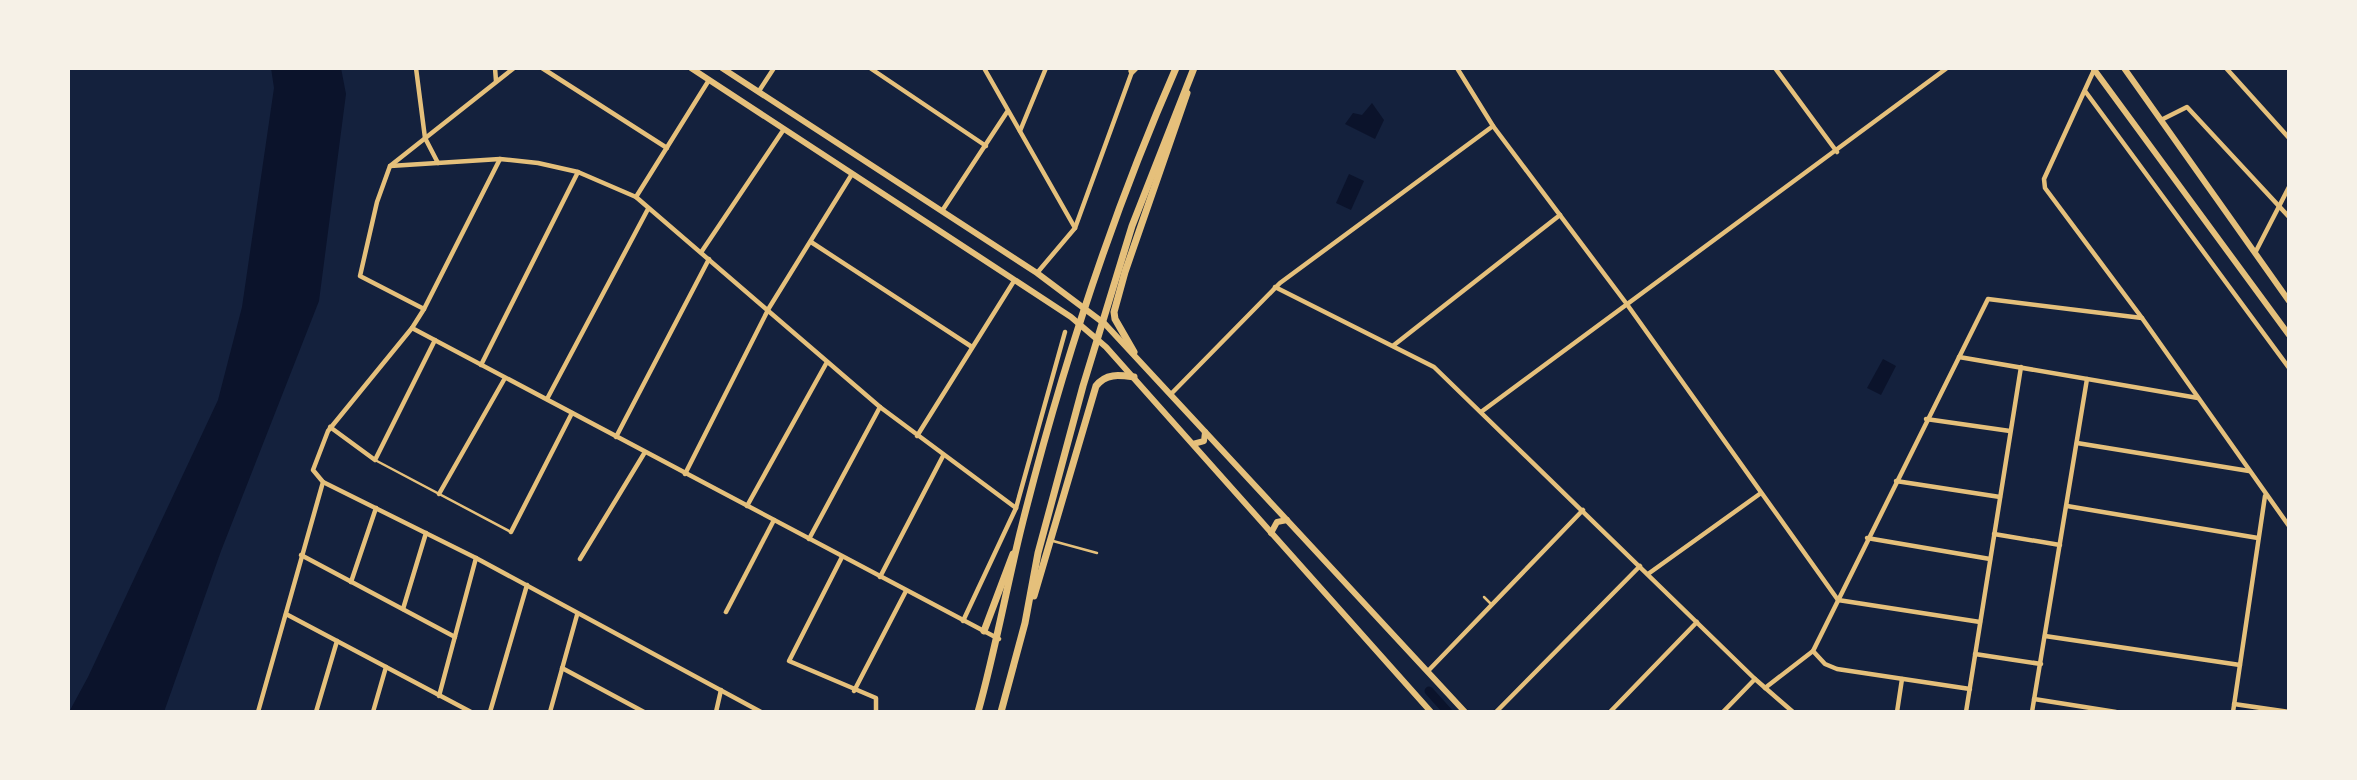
<svg xmlns="http://www.w3.org/2000/svg" width="2357" height="780" font-family="Barlow,sans-serif">
<style>
.water{fill:#0b132b}
.lines{fill:none;stroke-linecap:round;stroke-linejoin:round}
.canal{stroke:#0b132b;stroke-width:9}
.service{stroke:#e5c07b;stroke-width:2.5}
.minor{stroke:#e5c07b;stroke-width:4.5}
.secondary{stroke:#e5c07b;stroke-width:6}
.primary{stroke:#e5c07b;stroke-width:7}
</style>
<rect width="100%" height="100%" fill="#14213d"/>
<g class="water">
<polygon points="271,68 341,68 346,94 319,301 221,551 164,712 69,712 88,677 218,400 242,307 274,88"/>
<polygon points="1372,103 1384,120 1375,139 1345,124 1353,113 1362,115"/>
<polygon points="1349,174 1364,181 1351,210 1336,203"/>
<polygon points="1883,359 1896,366 1881,395 1867,388"/>
</g>
<g class="lines">
<polyline class="canal" points="1429,691 1448,712"/>
<g class="service">
<polyline points="375,460 511,532"/>
<polyline points="1053,541 1097,553"/>
<polyline points="1484,597 1491,604"/>
</g>
<g class="minor">
<polyline points="416,68 425,138 438,163"/>
<polyline points="495,68 496,81"/>
<polyline points="542,68 667,148"/>
<polyline points="870,68 986,146"/>
<polyline points="984,68 1075,228"/>
<polyline points="1457,68 1493,126 1626,303 1838,600 1980,622"/>
<polyline points="1775,68 1837,152"/>
<polyline points="2226,68 2289,138"/>
<polyline points="2094,70 2044,179 2045,188 2142,318 2289,526"/>
<polyline points="759,91 774,68"/>
<polyline points="2085,91 2289,368"/>
<polyline points="2161,120 2187,107 2289,217"/>
<polyline points="1020,131 1046,68"/>
<polyline points="390,166 500,159 538,163 578,172 636,197 880,407 1016,508"/>
<polyline points="636,197 709,80"/>
<polyline points="942,211 1007,112"/>
<polyline points="811,242 972,347"/>
<polyline points="702,251 784,129"/>
<polyline points="2255,253 2289,187"/>
<polyline points="1037,273 1075,228 1133,69"/>
<polyline points="1275,287 1434,367 1755,679 1793,712"/>
<polyline points="424,309 360,276 377,202 390,166 514,68"/>
<polyline points="412,328 999,639"/>
<polyline points="1394,345 1560,215"/>
<polyline points="1959,357 2198,398"/>
<polyline points="481,365 578,172"/>
<polyline points="1171,394 1280,283 1493,126"/>
<polyline points="547,399 648,209"/>
<polyline points="1481,412 1947,68"/>
<polyline points="1926,419 2010,431"/>
<polyline points="330,427 375,460 435,340"/>
<polyline points="917,436 1014,281"/>
<polyline points="616,437 709,259"/>
<polyline points="2077,443 2249,471"/>
<polyline points="685,474 769,308 852,174"/>
<polyline points="1896,481 2000,497"/>
<polyline points="323,482 476,558 761,712"/>
<polyline points="439,494 505,378"/>
<polyline points="747,506 827,362"/>
<polyline points="2067,506 2258,538"/>
<polyline points="511,532 572,413"/>
<polyline points="1994,534 2060,545"/>
<polyline points="1867,538 1990,559"/>
<polyline points="809,539 880,407"/>
<polyline points="301,555 455,637"/>
<polyline points="842,557 789,661 876,698 876,712"/>
<polyline points="580,559 645,452"/>
<polyline points="1648,574 1761,493"/>
<polyline points="880,577 943,456"/>
<polyline points="351,582 376,508"/>
<polyline points="403,609 426,533"/>
<polyline points="726,612 774,520"/>
<polyline points="286,614 471,712"/>
<polyline points="963,621 1016,508 1065,332"/>
<polyline points="2045,636 2240,665"/>
<polyline points="1813,651 1825,664 1837,669 1970,689"/>
<polyline points="1975,654 2041,664"/>
<polyline points="562,668 644,712"/>
<polyline points="1428,671 1583,510"/>
<polyline points="1765,688 1813,651 1988,299 2142,318"/>
<polyline points="854,691 906,591"/>
<polyline points="439,696 476,558"/>
<polyline points="2034,699 2116,712"/>
<polyline points="2234,704 2289,712"/>
<polyline points="258,712 323,482 313,470 328,431 412,328 424,309 500,159"/>
<polyline points="316,712 337,641"/>
<polyline points="373,712 386,667"/>
<polyline points="490,712 527,585"/>
<polyline points="550,712 577,615"/>
<polyline points="716,712 721,690"/>
<polyline points="1496,712 1640,566"/>
<polyline points="1610,712 1697,622"/>
<polyline points="1723,712 1755,679"/>
<polyline points="1897,712 1902,679"/>
<polyline points="1966,712 2021,367"/>
<polyline points="2032,712 2087,379"/>
<polyline points="2233,712 2265,496"/>
</g>
<g class="secondary">
<polyline points="691,68 1071,317 1106,347 1431,712"/>
<polyline points="722,68 1037,273 1105,324 1465,712"/>
<polyline points="2093,68 2289,335"/>
<polyline points="2124,68 2289,301"/>
<polyline points="1193,444 1204,441 1205,432"/>
<polyline points="1271,533 1277,522 1287,520"/>
</g>
<g class="primary">
<polyline points="1132,71 1135,68"/>
<polyline points="1134,352 1115,319 1114,312 1125,272 1187,93"/>
<path d="M 1034,596 L 1096,386 C 1106,373 1119,375 1134,377"/>
<polyline points="984,631 1013,554"/>
<path d="M 978,712 C 996,648 1007,584 1023,521 C 1062,367 1112,214 1176,68"/>
<polyline points="1001,712 1025,623 1038,553 1083,386 1132,226 1194,68"/>
</g>
</g>
<rect width="2357" height="780" fill="none" stroke="#f6f1e7" stroke-width="140"/>
</svg>
